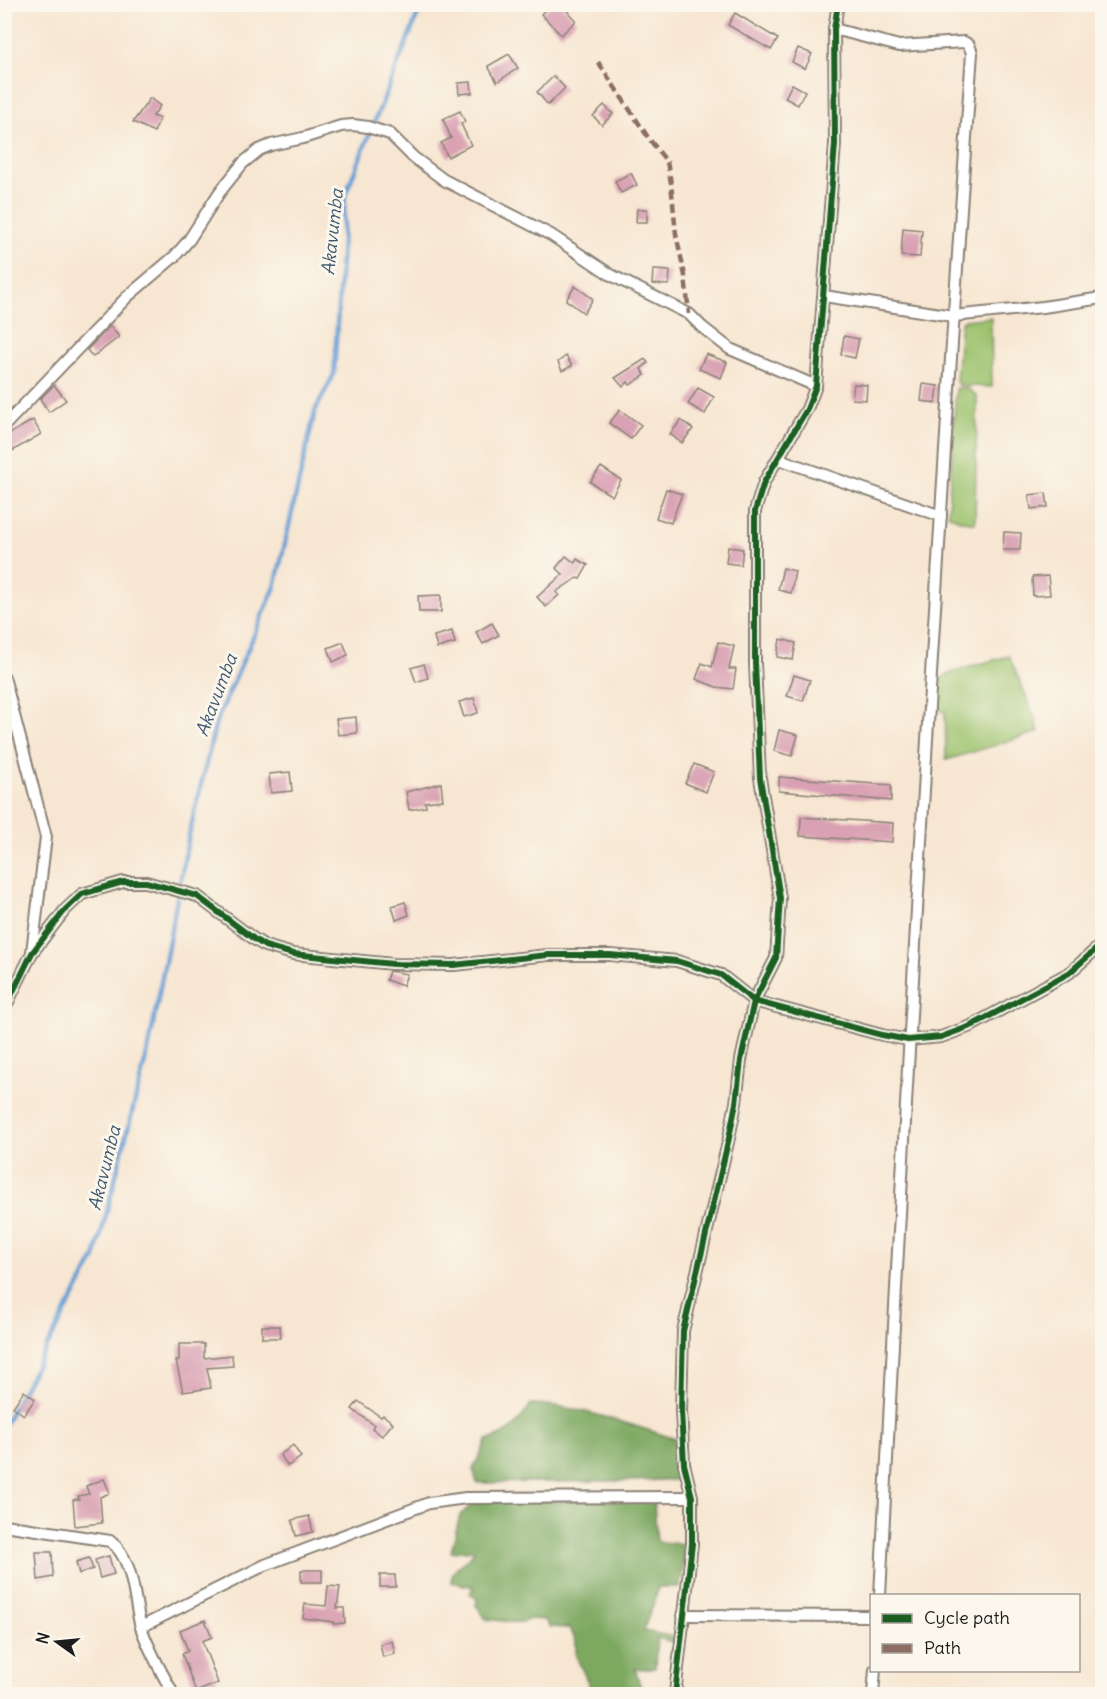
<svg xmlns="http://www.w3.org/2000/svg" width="1107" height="1699" font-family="Delius,sans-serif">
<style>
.green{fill:#9cc26d;stroke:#5c6f44;stroke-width:1.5}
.forest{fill:#7da860;stroke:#4c623e;stroke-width:1.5}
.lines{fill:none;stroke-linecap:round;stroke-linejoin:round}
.stream{stroke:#679ed4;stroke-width:4.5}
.building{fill:#d9a1b3}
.street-casing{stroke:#8a8176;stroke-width:14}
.street{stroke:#fff;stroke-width:10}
.quiet{stroke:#8d6e63;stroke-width:4.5;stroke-dasharray:9 4.5;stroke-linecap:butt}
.cycleway-casing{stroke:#fbf7ec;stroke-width:10}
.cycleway{stroke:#1b5e20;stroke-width:6}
.labels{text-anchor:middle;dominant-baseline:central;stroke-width:6;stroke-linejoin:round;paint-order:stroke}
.water-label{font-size:18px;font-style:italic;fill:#3e566f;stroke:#fbf7ec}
</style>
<rect width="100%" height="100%" fill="#fbf7ec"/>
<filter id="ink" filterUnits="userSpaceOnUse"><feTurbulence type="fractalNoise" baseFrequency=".0167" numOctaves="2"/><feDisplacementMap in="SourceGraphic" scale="12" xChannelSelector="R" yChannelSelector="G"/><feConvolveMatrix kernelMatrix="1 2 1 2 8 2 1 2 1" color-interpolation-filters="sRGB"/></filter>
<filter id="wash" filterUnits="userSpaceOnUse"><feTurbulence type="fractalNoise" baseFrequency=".008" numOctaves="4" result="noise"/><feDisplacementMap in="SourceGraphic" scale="24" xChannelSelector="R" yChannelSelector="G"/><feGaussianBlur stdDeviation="1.35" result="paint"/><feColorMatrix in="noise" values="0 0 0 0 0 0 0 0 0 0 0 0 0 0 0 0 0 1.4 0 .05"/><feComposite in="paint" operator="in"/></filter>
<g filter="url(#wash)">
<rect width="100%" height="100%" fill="#f7e6d1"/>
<g class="green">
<polygon points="991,317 992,387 958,385 956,381 961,322 965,320"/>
<polygon points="956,388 967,388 977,396 975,523 957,519 948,514"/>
<path d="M 1009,656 L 1032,710 L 1039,732 L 946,760 L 945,712 L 936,708 C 936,700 935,690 937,683 C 941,672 996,660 1009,656 Z"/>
</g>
<g class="forest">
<path d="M 531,1404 C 574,1404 634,1426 676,1439 L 680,1480 L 477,1483 L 473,1469 L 487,1440 C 512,1434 517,1424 531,1404 Z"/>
<path d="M 614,1500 L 654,1503 L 657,1542 L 687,1544 L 680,1587 L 658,1587 C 656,1605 647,1615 644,1631 L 676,1637 L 676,1643 L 657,1638 L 655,1668 L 635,1669 L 640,1685 L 647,1694 L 588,1694 L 589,1685 L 576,1656 L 576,1642 L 570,1628 L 549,1627 L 545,1620 L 531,1619 L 519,1623 L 486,1619 L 476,1605 L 477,1599 L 470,1594 L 473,1587 L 451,1582 C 453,1561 467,1567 474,1550 L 451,1552 L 460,1515 L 473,1504 L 493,1501 Z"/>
</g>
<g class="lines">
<polyline class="stream" points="4,1425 95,1258 149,1046 189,835 216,722 275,587 315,411 334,374 345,195 422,4"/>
</g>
<g id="blocks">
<g class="building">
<polygon points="551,4 561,4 576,21 561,35 541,14"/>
<polygon points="735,13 778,39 771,50 728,25"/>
<polygon points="798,48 812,54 805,69 792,62"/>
<polygon points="509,54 518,68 497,82 488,66"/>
<polygon points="554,76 565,88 548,105 537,92"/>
<polygon points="471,82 472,93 459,94 458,83"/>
<polygon points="792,84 805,91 798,105 785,98"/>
<polygon points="150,98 160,106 153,116 160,119 154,132 133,122"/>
<polygon points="604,105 613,114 602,125 593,116"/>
<polygon points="460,111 465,122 461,124 471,145 448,157 441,143 451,138 443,119"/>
<polygon points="631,173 637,185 621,193 615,181"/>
<polygon points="637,209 647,209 647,222 636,222"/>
<polygon points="903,228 922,230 920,257 901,256"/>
<polygon points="653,270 670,271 669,285 652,284"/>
<polygon points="575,286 593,299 584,313 566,300"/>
<polygon points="110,326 119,337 93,357 87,350"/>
<polygon points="844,336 859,339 855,358 841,355"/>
<polygon points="706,354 727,362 721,378 699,369"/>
<polygon points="566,356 572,366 562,371 558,362"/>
<polygon points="645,359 648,363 641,369 645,375 630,385 628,382 623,387 615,378"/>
<polygon points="854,384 867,385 866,400 852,399"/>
<polygon points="923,384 938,386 936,403 921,401"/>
<polygon points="54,385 66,400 49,412 40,399"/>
<polygon points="698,388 714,397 705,414 688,404"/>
<polygon points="620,410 641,425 631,439 609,423"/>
<polygon points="33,420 41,434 4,456 4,437"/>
<polygon points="681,420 693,429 682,443 670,434"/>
<polygon points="601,467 621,480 612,496 590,482"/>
<polygon points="666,489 682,494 671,523 656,518"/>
<polygon points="1046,493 1048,507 1031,509 1029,495"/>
<polygon points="1004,532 1021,533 1020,550 1003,550"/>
<polygon points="728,547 743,549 741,565 726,563"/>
<polygon points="566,556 575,563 577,559 588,565 580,579 577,578 556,592 559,595 546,607 537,597 563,574 556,568"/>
<polygon points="783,568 795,571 791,593 778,590"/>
<polygon points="1048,576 1050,595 1033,596 1032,577"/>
<polygon points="441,595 441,612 419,612 418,596"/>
<polygon points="492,623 499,635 483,644 476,632"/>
<polygon points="452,631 455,643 437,648 434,636"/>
<polygon points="780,639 796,643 793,660 777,657"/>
<polygon points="343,642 348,655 333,662 328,648"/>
<polygon points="718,642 734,646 729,669 736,669 733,689 716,687 696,679 702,663 712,667"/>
<polygon points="424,664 428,678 416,682 411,668"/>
<polygon points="794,675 810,680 803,701 787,696"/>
<polygon points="474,698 478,713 464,717 459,702"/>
<polygon points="356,717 357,733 338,735 336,719"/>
<polygon points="779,730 798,735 792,756 774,751"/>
<polygon points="694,764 714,772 706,792 685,783"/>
<polygon points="290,772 292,791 271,793 269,774"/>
<polygon points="779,777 891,785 891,801 779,791"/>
<polygon points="441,783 443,800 425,802 426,807 409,810 406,792"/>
<polygon points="801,817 893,823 892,842 800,836"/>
<polygon points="405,902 409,915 396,920 392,906"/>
<polygon points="389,971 407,974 403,986 386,980"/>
<polygon points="262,1326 280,1326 281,1338 262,1338"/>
<polygon points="179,1344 204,1344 204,1358 232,1355 233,1366 207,1368 211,1388 183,1392 176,1361 179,1361"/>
<polygon points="24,1391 35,1399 24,1415 13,1407"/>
<polygon points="358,1401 381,1417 383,1415 393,1423 382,1436 372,1428 374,1425 352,1409"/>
<polygon points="293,1445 301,1457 288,1466 280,1455"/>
<polygon points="104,1479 110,1493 100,1497 102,1523 75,1526 73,1500 79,1499 78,1496 89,1494 86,1486"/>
<polygon points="309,1516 313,1532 296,1536 292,1520"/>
<polygon points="36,1552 52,1552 53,1577 38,1580"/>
<polygon points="109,1556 114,1574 100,1578 95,1560"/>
<polygon points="89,1558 93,1569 79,1574 76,1562"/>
<rect x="301" y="1570" width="21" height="12"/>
<polygon points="380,1575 395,1575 396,1587 380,1587"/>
<polygon points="328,1586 340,1587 337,1608 344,1608 345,1623 333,1624 333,1622 303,1618 305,1604 326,1606"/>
<polygon points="205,1620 212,1637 202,1641 218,1683 196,1692 182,1654 188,1651 180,1630"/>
<polygon points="392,1641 395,1654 383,1657 380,1644"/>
</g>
</g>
</g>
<g filter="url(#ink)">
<use href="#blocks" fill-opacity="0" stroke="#8a8176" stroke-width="1.5"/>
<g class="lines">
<defs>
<g id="street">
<path d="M 834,29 L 899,46 L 964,42 L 969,45 L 972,53 C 935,567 906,1081 880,1596"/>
<polyline points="824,296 953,316 1043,307 1102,298"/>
<polyline points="4,426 127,297 175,256 189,240 219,193 243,163 259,150 271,145 303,138 341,126 353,125 368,127 390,134 413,157 444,180 551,235 611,275 689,314 702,327 730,349 816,386"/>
<polyline points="779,459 941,516"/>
<polyline points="4,677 46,837 32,952"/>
<polyline points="4,1010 32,953 65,910 82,894 123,882 146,882 197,896 254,939 265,946 293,954 393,964 454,965 548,955 610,955 677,961 721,975 754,1001 882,1035 908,1040 941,1037 971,1026 1069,973 1102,944"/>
<path d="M 4,1525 L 110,1541 C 135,1560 133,1599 141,1627 C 149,1651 162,1672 173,1694"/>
<polyline points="683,1615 872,1616"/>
<polyline points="141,1627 265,1565 429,1503 466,1498 692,1497"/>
<polyline points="675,1694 692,1544 692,1497 684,1464 681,1411 683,1331 729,1138 736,1103 741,1060 754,1001 776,958 780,898 760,778 755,663 755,511 764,482 807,409 816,386 835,144 834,29 838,4"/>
<polyline points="873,1694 875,1670"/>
</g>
</defs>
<use href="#street" class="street-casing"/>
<use href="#street" class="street"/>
<polyline class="quiet" points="598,62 650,140 667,162 671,183 676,234 685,276 689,314"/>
<defs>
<g id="cycleway">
<polyline points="4,1010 32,953 65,910 82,894 123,882 146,882 197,896 254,939 265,946 293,954 393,964 454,965 548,955 610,955 677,961 721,975 754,1001 882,1035 908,1040 941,1037 971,1026 1069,973 1102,944"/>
<polyline points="675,1694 692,1544 692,1497 684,1464 681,1411 683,1331 729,1138 736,1103 741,1060 754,1001 776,958 780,898 760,778 755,663 755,511 764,482 807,409 816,386 835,144 834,29 838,4"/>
</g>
</defs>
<use href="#cycleway" class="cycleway-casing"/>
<use href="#cycleway" class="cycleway"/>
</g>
</g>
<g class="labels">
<g class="water-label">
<text transform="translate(332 232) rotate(-84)">Akavumba</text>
<text transform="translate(216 695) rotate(-69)">Akavumba</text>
<text transform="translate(104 1168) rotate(-76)">Akavumba</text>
</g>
</g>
<rect width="1107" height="1699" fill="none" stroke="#fbf7ec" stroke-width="24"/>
<rect x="870" y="1594" width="210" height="78" fill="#fbf7ec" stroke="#a29f99" stroke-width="1.5"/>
<rect x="882" y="1614" width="30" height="9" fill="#1b5e20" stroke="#a29f99" stroke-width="1.5"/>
<text x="924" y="1624" font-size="18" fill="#1c1c1c">Cycle path</text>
<rect x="882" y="1644" width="30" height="9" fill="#8d6e63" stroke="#a29f99" stroke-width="1.5"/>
<text x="924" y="1654" font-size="18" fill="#1c1c1c">Path</text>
<g transform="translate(57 1642) rotate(285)" stroke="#fbf7ec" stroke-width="4.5" paint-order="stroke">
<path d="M0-4.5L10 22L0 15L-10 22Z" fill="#1c1c1c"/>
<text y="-9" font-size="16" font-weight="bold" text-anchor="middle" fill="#1c1c1c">N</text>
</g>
</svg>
